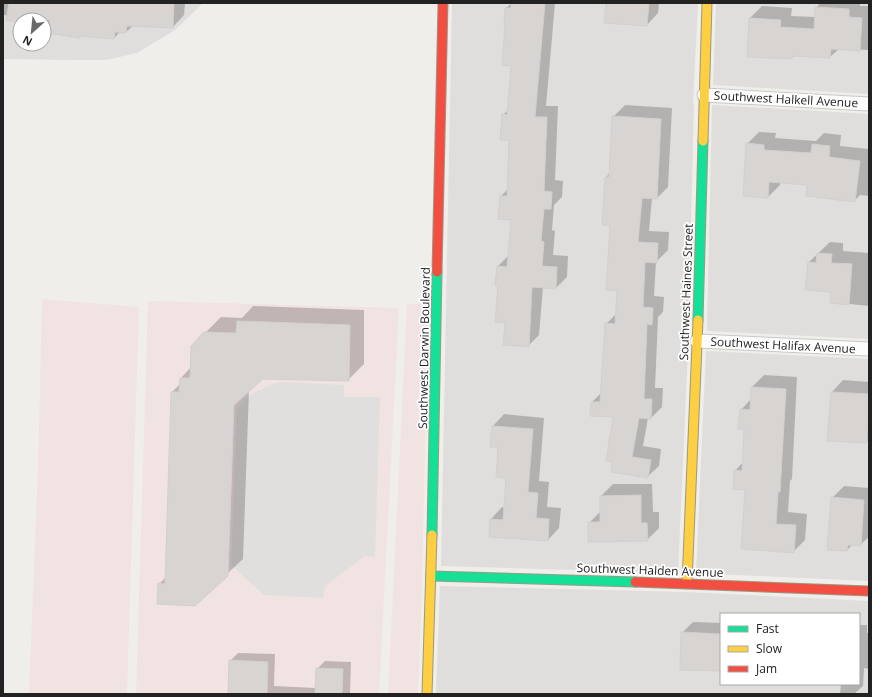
<svg xmlns="http://www.w3.org/2000/svg" width="872" height="697" font-family="'Open Sans',sans-serif">
<style>
.residential{fill:#dfdedc;fill-rule:evenodd}
.commercial{fill:#f1e3e1}
.parking{fill:#e0dfde}
.shadow{fill:#0003}
.building{fill:#d7d4d2;stroke:#d3d0cc}
.lines{fill:none;stroke-linecap:round;stroke-linejoin:round}
.street-casing{stroke:#c9c8c7;stroke-width:15}
.fast-casing{stroke:#999a82;stroke-width:11}
.slow-casing{stroke:#999a82;stroke-width:11}
.jam-casing{stroke:#999a82;stroke-width:11}
.street{stroke:#fdfcfc;stroke-width:13}
.fast{stroke:#16e098;stroke-width:9}
.slow{stroke:#ffcf43;stroke-width:9}
.jam{stroke:#f24e42;stroke-width:9}
.labels{text-anchor:middle;dominant-baseline:central;stroke-width:3.5;stroke-linejoin:round;paint-order:stroke}
.street-label{font-size:12px;fill:#222;stroke:#fff}
</style>
<rect width="100%" height="100%" fill="#f0eeeb"/>
<g class="residential">
<path d="M 3,3 L 203,3 L 175,30 L 137,53 L 106,60 L 73,60 L 3,59 ZM 20,20 L 44,20 L 44,44 L 20,44 Z"/>
<polygon points="452,3 698,3 693,104 694,104 688,350 678,573 441,566"/>
<polygon points="716,3 869,3 869,94 713,85"/>
<polygon points="712,105 869,114 869,339 707,331"/>
<polygon points="706,351 869,359 869,581 696,573"/>
<path d="M 440,586 L 686,592 L 869,601 L 869,694 L 436,694 ZM 721,614 L 859,614 L 859,684 L 721,684 Z"/>
</g>
<g class="commercial">
<polygon points="42,299 139,307 127,694 29,694 38,467"/>
<polygon points="148,301 399,308 379,694 136,694"/>
<polygon points="407,304 428,304 422,585 418,694 388,694"/>
</g>
<polygon class="parking" points="284,382 344,385 344,397 380,397 375,557 365,556 325,586 323,598 264,595 231,565 237,408 251,394 272,384"/>
<g class="shadow">
<polygon points="3,3 185,3 184,15 173,27 133,26 126,32 120,32 114,38 81,35 80,37 44,31 44,20 20,20 20,29 16,29 17,21 3,14"/>
<polygon points="512,3 555,3 546,106 558,106 555,180 563,181 562,197 554,205 552,230 555,231 553,255 568,256 567,277 556,288 543,287 539,335 528,346 506,322 499,284 498,266 509,255 512,219 501,196 508,189 510,139 503,115 509,109 513,65 506,8"/>
<polygon points="607,3 659,3 658,13 647,25"/>
<polygon points="820,3 860,3 860,6 869,6 869,50 839,49 830,57 795,56 792,58 750,18 762,6 792,8 791,16 815,17 816,8"/>
<polygon points="625,105 672,108 668,187 657,198 652,198 649,231 669,232 668,250 656,262 654,296 664,297 663,312 658,317 655,388 663,388 662,407 651,418 648,418 643,446 661,449 659,466 647,477 612,471 614,416 592,402 602,392 606,324 616,314 618,290 606,177 610,173 613,117"/>
<polygon points="759,132 776,133 775,138 816,141 824,133 841,135 840,146 869,149 869,196 860,195 854,201 808,184 780,182 780,185 768,197 747,144"/>
<polygon points="830,242 843,243 843,251 869,253 869,306 831,302 832,291 809,262"/>
<polygon points="253,306 364,310 364,364 348,380 262,378 249,390 243,559 194,605 159,584 166,577 172,392 180,384 181,378 191,367 192,346 221,317 242,318"/>
<polygon points="764,375 797,377 792,479 790,481 788,512 807,514 805,540 793,552 746,489 735,471 743,462 745,428 741,410 751,399 752,387"/>
<polygon points="843,380 869,382 869,440 866,442 828,440 832,392"/>
<polygon points="504,414 544,418 539,481 549,482 547,507 561,508 559,528 548,540 491,519 502,507 505,508 507,477 499,446 493,426"/>
<polygon points="613,484 652,484 653,512 659,512 659,528 647,540 589,523 601,511 601,496"/>
<polygon points="844,486 869,488 869,537 860,545 852,545 847,550 832,498"/>
<polygon points="693,622 721,623 721,670 682,633"/>
<polygon points="859,625 867,625 867,633 869,633 869,669 864,668 863,686 854,694 840,694 841,684 859,684"/>
<polygon points="238,653 275,654 274,686 316,688 317,669 325,661 351,662 350,694 229,694 230,661"/>
</g>
<g class="building">
<polygon points="9,3 174,3 173,28 127,26 126,33 115,32 114,39 80,36 80,38 48,33 50,20 20,20 20,23 6,20"/>
<polygon points="511,3 545,3 535,117 547,117 544,191 552,192 551,209 544,209 541,241 544,242 542,266 557,267 556,289 532,287 529,347 503,345 505,323 495,322 498,285 495,285 497,266 507,267 511,220 498,219 500,196 507,196 509,140 500,140 502,114 507,115 511,66 502,65 505,26 504,26 505,8 511,8"/>
<polygon points="606,3 649,3 647,26 604,23"/>
<polygon points="815,7 849,9 849,17 862,18 860,51 831,49 830,58 793,56 792,59 747,57 749,18 781,20 780,27 814,29"/>
<polygon points="612,116 661,119 657,199 642,198 638,242 658,243 657,263 645,262 643,307 653,308 652,325 647,324 644,399 652,399 651,419 639,418 632,457 651,460 648,478 611,472 612,462 606,461 613,417 590,416 591,402 600,402 605,323 615,324 617,291 606,290 610,226 602,225 605,177 609,177"/>
<polygon points="746,143 764,145 764,150 811,153 812,144 830,146 829,157 860,161 855,202 806,196 807,185 769,182 768,198 743,196"/>
<polygon points="817,253 832,254 831,263 852,264 849,305 830,303 831,292 805,290 808,262 816,263"/>
<polygon points="237,321 350,325 349,381 263,379 234,405 228,576 195,606 157,604 158,583 165,584 171,392 179,392 180,378 190,378 191,346 204,332 236,333"/>
<polygon points="751,387 786,389 780,492 778,492 776,524 796,525 794,553 741,549 745,490 733,489 734,470 742,471 744,429 738,429 740,409 750,410"/>
<polygon points="831,392 869,394 867,443 827,441"/>
<polygon points="492,426 533,429 528,492 538,493 536,518 549,519 548,541 489,537 490,519 503,520 506,478 496,477 498,447 490,447"/>
<polygon points="641,495 641,523 647,523 648,541 588,542 588,522 600,522 600,496"/>
<polygon points="831,497 864,500 861,546 848,545 847,551 827,550"/>
<polygon points="681,632 721,634 721,671 680,670"/>
<polygon points="229,660 268,662 267,694 228,694"/>
<polygon points="316,668 343,669 342,694 315,694"/>
</g>
<g class="lines">
<defs>
<g id="street">
<polyline points="704,95 869,104"/>
<polyline points="697,341 869,349"/>
</g>
<g id="fast">
<polyline points="698,320 703,141"/>
<polyline points="432,535 437,272"/>
<polyline points="431,576 635,582"/>
</g>
<g id="slow">
<polyline points="703,141 707,3"/>
<polyline points="687,583 698,320"/>
<polyline points="427,694 432,535"/>
</g>
<g id="jam">
<polyline points="437,272 443,3"/>
<polyline points="635,582 869,591"/>
</g>
</defs>
<use href="#street" class="street-casing"/>
<use href="#fast" class="fast-casing"/>
<use href="#slow" class="slow-casing"/>
<use href="#jam" class="jam-casing"/>
<use href="#street" class="street"/>
<use href="#fast" class="fast"/>
<use href="#slow" class="slow"/>
<use href="#jam" class="jam"/>
</g>
<g class="labels">
<g class="street-label">
<text transform="translate(786 99) rotate(3)">Southwest Halkell Avenue</text>
<text transform="translate(686 292) rotate(-88)">Southwest Haines Street</text>
<text transform="translate(783 345) rotate(3)">Southwest Halifax Avenue</text>
<text transform="translate(424 348) rotate(-89)">Southwest Darwin Boulevard</text>
<text transform="translate(650 570) rotate(2)">Southwest Halden Avenue</text>
</g>
</g>
<rect width="872" height="697" fill="none" stroke="#222222" stroke-width="8"/>
<rect x="720" y="613" width="140" height="72" fill="#ffffff" stroke="#a7a7a7"/>
<rect x="728" y="626" width="20" height="6" fill="#16e098" stroke="#a7a7a7"/>
<text x="756" y="633" font-size="12" fill="#222222">Fast</text>
<rect x="728" y="646" width="20" height="6" fill="#ffcf43" stroke="#a7a7a7"/>
<text x="756" y="653" font-size="12" fill="#222222">Slow</text>
<rect x="728" y="666" width="20" height="6" fill="#f24e42" stroke="#a7a7a7"/>
<text x="756" y="673" font-size="12" fill="#222222">Jam</text>
<g transform="translate(32 32) rotate(207)"><circle r="19" fill="#ffffff" stroke="#a7a7a7"/>
<path d="M0-3L7 15L0 10L-7 15Z" fill="#6a6968"/>
<text y="-6" font-size="11" font-weight="bold" text-anchor="middle" fill="#222222">N</text>
</g>
</svg>
